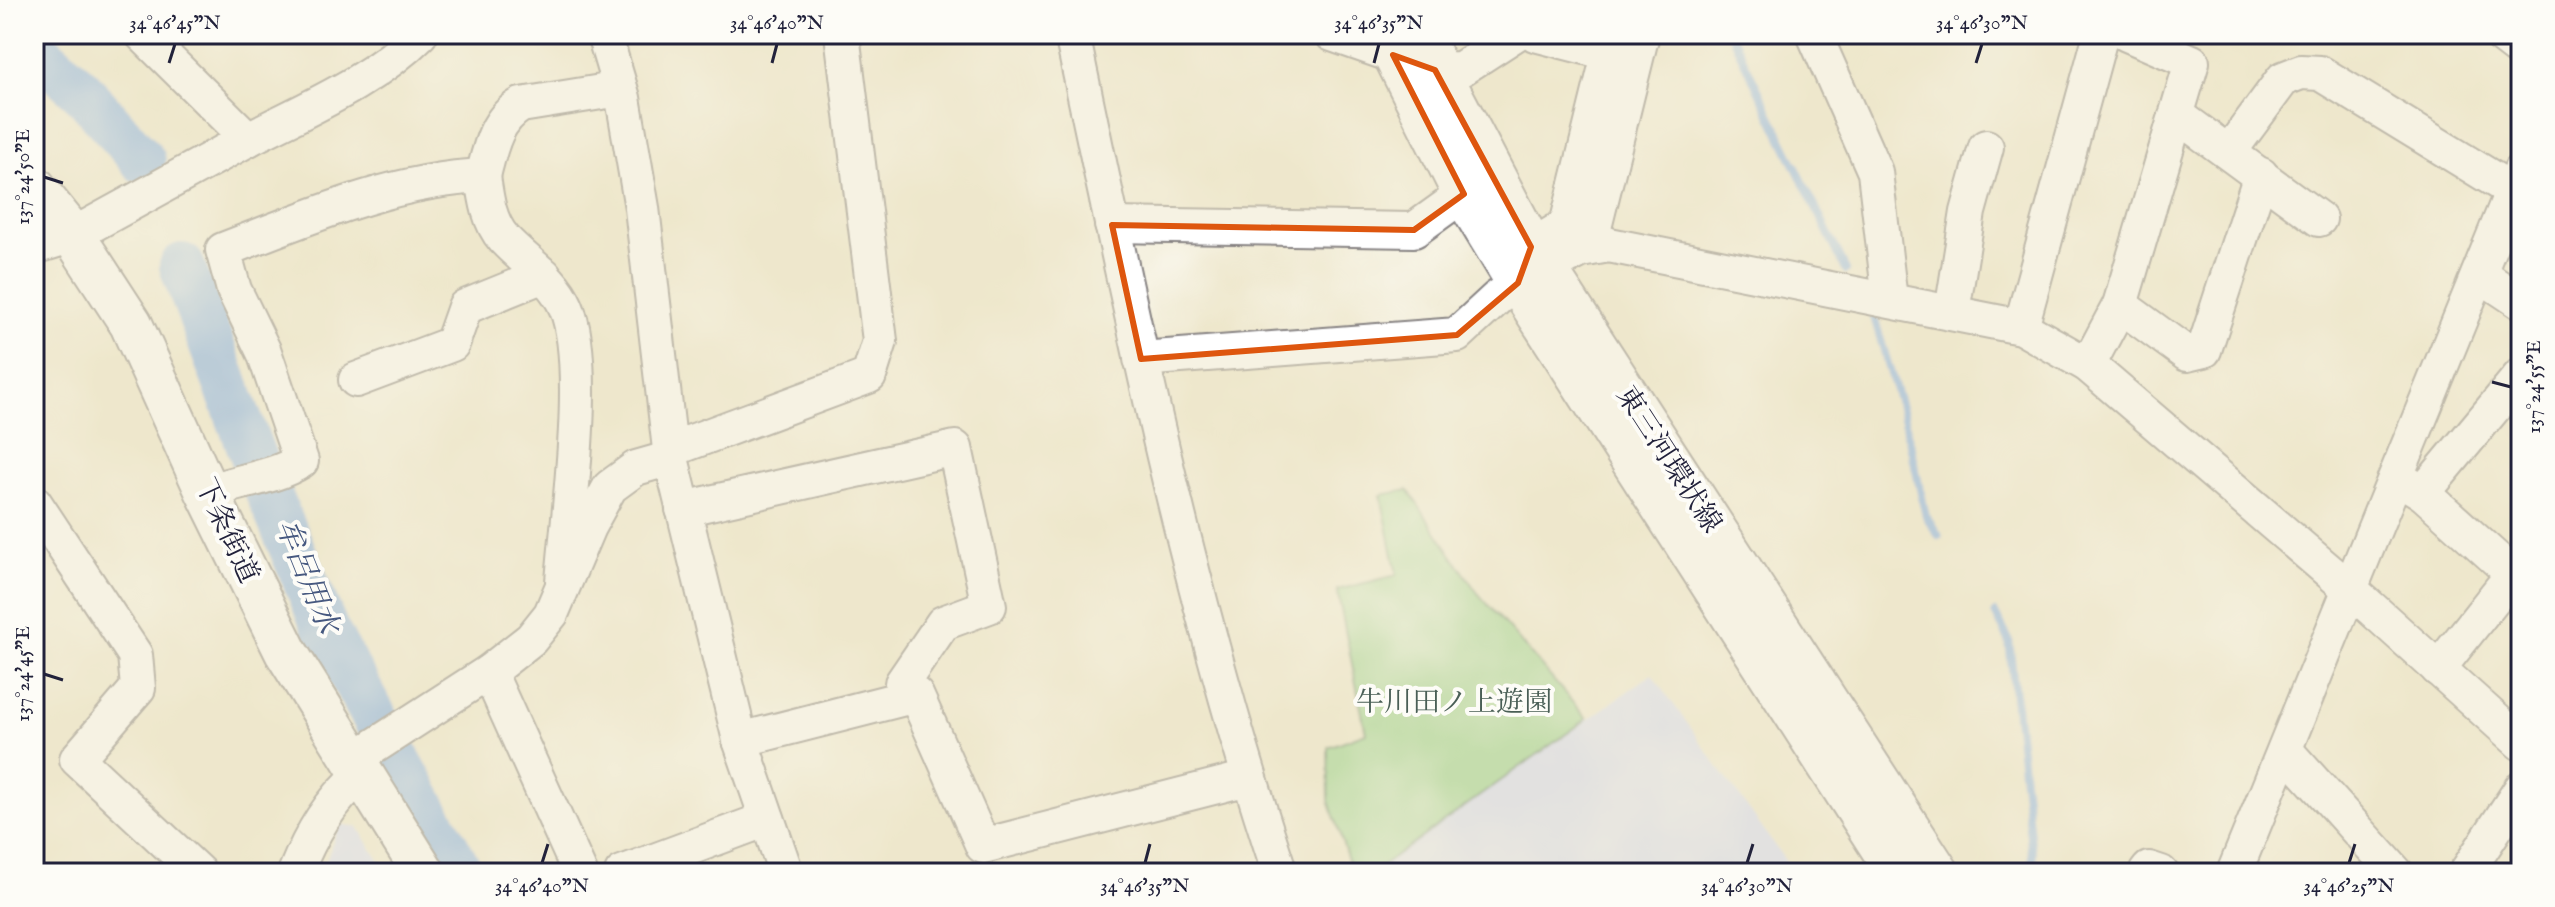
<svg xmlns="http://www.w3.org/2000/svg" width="2555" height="907" font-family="'IM FELL English','Noto Serif JP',serif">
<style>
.built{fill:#d2d9f9}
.green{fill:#93d187;stroke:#5a7a61;stroke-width:2}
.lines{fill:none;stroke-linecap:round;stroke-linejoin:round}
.stream{stroke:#7baae5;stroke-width:8}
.river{stroke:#7baae5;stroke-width:46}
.minor-casing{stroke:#888484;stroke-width:38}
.major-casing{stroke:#888484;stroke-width:46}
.minor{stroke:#fff;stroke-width:34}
.major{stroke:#fff;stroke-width:42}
.marked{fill:none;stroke:#de560e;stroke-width:6;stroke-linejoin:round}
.ticks{fill:none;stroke:#22223b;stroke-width:3}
.labels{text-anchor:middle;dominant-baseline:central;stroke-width:8;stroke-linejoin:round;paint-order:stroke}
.street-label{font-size:28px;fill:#22223b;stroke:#fdfcf7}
.park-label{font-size:28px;fill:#4a5f56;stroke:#fdfcf7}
.water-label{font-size:30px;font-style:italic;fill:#46587f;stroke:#fdfcf7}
.neatline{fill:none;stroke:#22223b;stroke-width:3}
.ticks-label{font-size:20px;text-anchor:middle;fill:#22223b}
</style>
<rect width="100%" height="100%" fill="#fdfcf7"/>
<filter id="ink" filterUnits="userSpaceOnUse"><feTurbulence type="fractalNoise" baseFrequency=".0125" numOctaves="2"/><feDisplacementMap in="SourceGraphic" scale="16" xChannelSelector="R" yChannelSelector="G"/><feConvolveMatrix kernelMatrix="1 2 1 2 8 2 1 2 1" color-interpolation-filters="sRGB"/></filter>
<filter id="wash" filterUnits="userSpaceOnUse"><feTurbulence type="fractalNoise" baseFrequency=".006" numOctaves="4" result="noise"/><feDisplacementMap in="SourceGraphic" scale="32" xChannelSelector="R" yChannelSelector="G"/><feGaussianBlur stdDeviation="1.8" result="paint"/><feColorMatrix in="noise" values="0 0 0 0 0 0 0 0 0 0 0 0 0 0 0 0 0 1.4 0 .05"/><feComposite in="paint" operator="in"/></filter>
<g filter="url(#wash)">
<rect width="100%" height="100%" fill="#eee7cc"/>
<g class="built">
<polygon points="1652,674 1794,873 1372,873"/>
<polygon points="339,824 358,827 387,873 322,873"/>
</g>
<polygon class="green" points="1408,490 1477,592 1587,719 1372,873 1352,873 1329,800 1328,747 1366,733 1337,590 1397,575 1381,495"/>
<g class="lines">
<g class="stream">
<polyline points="1731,34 1846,270"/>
<polyline points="1874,317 1905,421 1926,516 1939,536"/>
<polyline points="1995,613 2009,640 2034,873"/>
</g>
<g class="river">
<polyline points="34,48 82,91 143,161"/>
<polyline points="182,266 253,456 326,630 461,873"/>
</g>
</g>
</g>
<g filter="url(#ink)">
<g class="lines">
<defs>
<g id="minor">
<path d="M 142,34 L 248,139 C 308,108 372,82 420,34"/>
<polyline points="604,34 623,98 642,208 671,458 740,740 786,873"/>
<path d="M 1072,34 C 1131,315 1189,600 1280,873"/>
<polyline points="1332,34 1435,70 1461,69 1515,34"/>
<polyline points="1535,34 1609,53"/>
<polyline points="1814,34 1875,172 1890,300"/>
<polyline points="2499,34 2521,51"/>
<polyline points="2177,115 2319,219"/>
<polyline points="2229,152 2283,79 2301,72 2320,73 2513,191"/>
<path d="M 483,176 C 490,149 495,120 521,105 L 620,89"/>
<polyline points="1112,225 1414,230 1464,194"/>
<polyline points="1567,225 1614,34"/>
<polyline points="1592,236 1642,34"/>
<polyline points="34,247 73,235 248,139"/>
<polyline points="1522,272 1531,247 1567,225 1609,245 2021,327 2088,365 2351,590 2521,743"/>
<polyline points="2479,274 2521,302"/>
<polyline points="2120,305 2187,354 2204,350 2261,175"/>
<polyline points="1952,312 1968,212 1986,147"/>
<polyline points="2021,327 2101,34"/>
<polyline points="1141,359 1457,335 1497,298 1518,283 1581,250 1609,245"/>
<polyline points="2088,365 2120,305 2192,62 2127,34"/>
<polyline points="356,380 452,344 465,307 544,275"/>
<polyline points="670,450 869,376 880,341 842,34"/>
<polyline points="2405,482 2423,493 2521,375"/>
<path d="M 207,492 C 238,481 273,478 301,461 L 264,352 L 234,290 L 223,250 C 306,218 392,180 483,176 C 486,198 489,222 504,239 C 525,262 553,277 566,307 C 590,364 568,515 563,582"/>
<polyline points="2423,493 2513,574 2438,669"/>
<polyline points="34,502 135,655 138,688 77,759 199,873"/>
<polyline points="683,509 955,448 989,606 943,623 902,683 904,698"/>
<polyline points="489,672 580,873"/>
<polyline points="740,740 916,695 983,846 1248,778"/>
<polyline points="2285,750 2396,873"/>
<polyline points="353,760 489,672 531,639 551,614 588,527 610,487 636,468 671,458"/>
<path d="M 295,873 C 311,834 329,802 362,774"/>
<polyline points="622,873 767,819"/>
<polyline points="2146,873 2149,869 2161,873"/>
<polyline points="2234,873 2521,170"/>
<polyline points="2466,873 2521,789"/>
</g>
<g id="major">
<polyline points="1384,34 1464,194 1518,283 1898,873"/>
<polyline points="1419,34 1531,247 1938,873"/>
<polyline points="34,187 73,235 131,324 207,492 286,652 424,873"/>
</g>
</defs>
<use href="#minor" class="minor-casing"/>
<use href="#major" class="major-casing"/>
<use href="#minor" class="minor"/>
<use href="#major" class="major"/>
</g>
</g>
<path d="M0 0H2555V907H0ZM 1393,55 L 1435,70 L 1531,247 L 1518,283 L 1457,335 L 1141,359 L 1112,225 L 1414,230 L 1464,194 Z" fill="#eee7cc" fill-opacity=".55" fill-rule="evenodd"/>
<path class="marked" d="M 1393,55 L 1435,70 L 1531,247 L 1518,283 L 1457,335 L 1141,359 L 1112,225 L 1414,230 L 1464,194 Z"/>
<path class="ticks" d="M 169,63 L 175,44M 772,63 L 777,44M 1374,63 L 1379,44M 1976,63 L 1982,44M 44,177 L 63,183M 2492,382 L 2511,387M 44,674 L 63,680M 542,863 L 548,844M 1145,863 L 1150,844M 1747,863 L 1753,844M 2349,863 L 2355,844"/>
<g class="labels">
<g class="street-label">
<text transform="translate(1668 460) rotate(57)">東三河環状線</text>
<text transform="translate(226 531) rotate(65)">下条街道</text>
</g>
<g class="park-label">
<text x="1454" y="703">牛川田ノ上遊園</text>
</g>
<g class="water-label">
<text transform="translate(306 577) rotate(68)">牟呂用水</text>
</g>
</g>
<rect width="2555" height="907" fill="none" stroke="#fdfcf7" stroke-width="88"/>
<rect x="44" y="44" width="2467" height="819" class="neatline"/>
<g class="ticks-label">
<text x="175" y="29">34°46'45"N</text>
<text x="777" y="29">34°46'40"N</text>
<text x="1379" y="29">34°46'35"N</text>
<text x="1982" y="29">34°46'30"N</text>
<text transform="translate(22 177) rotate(-90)" y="7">137°24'50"E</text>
<text transform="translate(2533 387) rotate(-90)" y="7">137°24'55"E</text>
<text transform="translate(22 674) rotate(-90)" y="7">137°24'45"E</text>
<text x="542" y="892">34°46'40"N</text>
<text x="1145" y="892">34°46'35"N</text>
<text x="1747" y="892">34°46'30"N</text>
<text x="2349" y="892">34°46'25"N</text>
</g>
</svg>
